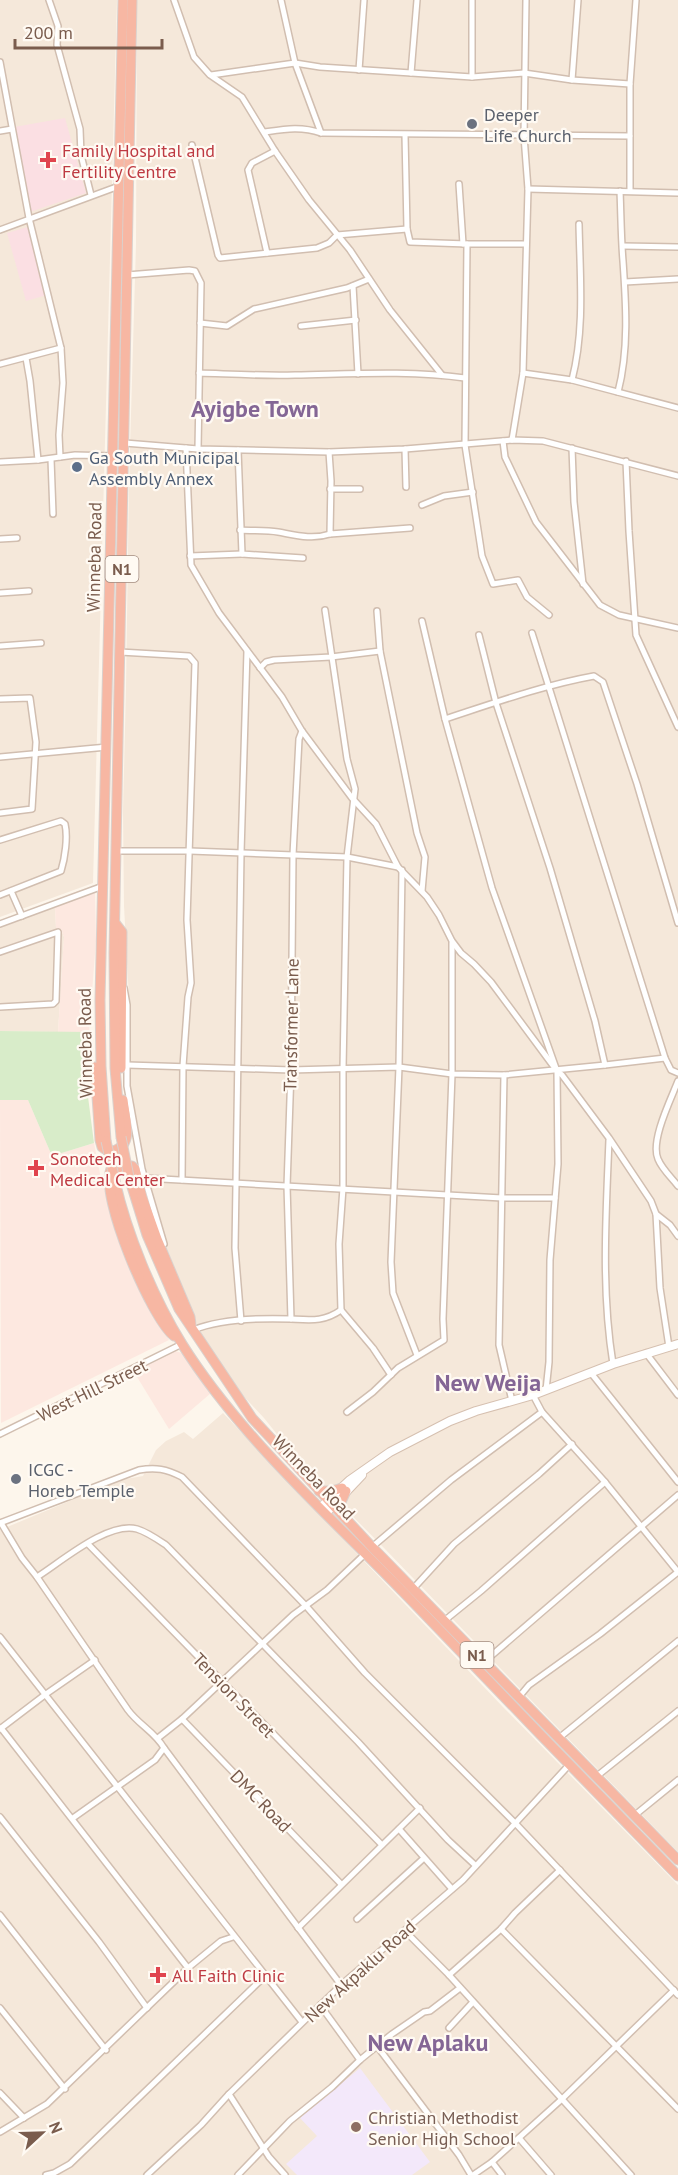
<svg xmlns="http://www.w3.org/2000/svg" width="678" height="2175" font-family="'PT Sans',sans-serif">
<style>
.residential{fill:#f5e8da}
.commercial{fill:#fde8e0}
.education{fill:#f3e8fa}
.medical{fill:#fbdfe3}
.green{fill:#d8ecc9}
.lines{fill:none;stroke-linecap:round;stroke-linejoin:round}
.street-casing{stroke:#d1beb0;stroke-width:8}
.secondary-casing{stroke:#d6c0b0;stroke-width:10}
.highway-casing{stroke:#dad1cd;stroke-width:11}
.street{stroke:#fff;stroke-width:5}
.secondary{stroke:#fff;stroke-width:8}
.highway{stroke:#f7b7a3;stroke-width:9}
.highway-bridge-casing{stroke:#dad1cd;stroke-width:11;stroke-linecap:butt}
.highway-bridge{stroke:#f7b7a3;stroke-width:9}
.worship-dot{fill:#6b7280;stroke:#fffaf3;stroke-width:2}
.health-dot{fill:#e0444e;stroke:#fffaf3;stroke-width:2}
.service-dot{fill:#5c6f8a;stroke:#fffaf3;stroke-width:2}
.education-dot{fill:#8d6e63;stroke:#fffaf3;stroke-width:2}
.labels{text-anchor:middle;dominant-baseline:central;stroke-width:4.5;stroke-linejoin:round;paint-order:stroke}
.shield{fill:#fffaf3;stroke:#a28b7f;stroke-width:1.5}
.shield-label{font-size:16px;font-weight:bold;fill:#7a5c4d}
.worship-label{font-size:18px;fill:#5b616d;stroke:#fffaf3;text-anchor:start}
.health-label{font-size:18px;fill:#be3a42;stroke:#fffaf3;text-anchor:start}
.service-label{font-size:18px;fill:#4e5e75;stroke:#fffaf3;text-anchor:start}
.street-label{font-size:18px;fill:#7a5c4d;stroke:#fffaf3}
.education-label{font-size:18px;fill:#785e54;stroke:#fffaf3;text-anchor:start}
.district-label{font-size:24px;font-weight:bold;fill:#846695;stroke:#fffaf3}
</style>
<rect width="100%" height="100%" fill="#fdf6ec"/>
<g class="residential">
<polygon points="0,0 117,0 93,883 0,917"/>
<polygon points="137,0 678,0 678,1852 384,1548 300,1463 264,1418 224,1375 207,1349 163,1239 137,1132 129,1085 129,999 124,906 123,812 126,688 129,482 136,244"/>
<polygon points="55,907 56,928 61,929 64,937 58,1032 0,1031 0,928"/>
<polygon points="223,1413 503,1707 678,1885 678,2175 0,2175 0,1530 120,1480 143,1476 156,1450 166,1441 184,1432 193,1439"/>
</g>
<g class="commercial">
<polygon points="95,893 96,940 89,1032 58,1032 64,937 61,929 56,928 55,907"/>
<polygon points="0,1100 28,1100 52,1156 94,1143 101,1179 117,1230 169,1340 1,1423"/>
<polygon points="175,1351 182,1353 211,1393 169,1429 134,1372"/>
</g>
<polygon class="education" points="360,2068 430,2162 412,2175 297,2175 286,2164 317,2136 300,2118"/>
<g class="medical">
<polygon points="65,118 86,193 30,212 14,127"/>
<polygon points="31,226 47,295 26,301 7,233"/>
</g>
<polygon class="green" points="0,1031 89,1032 87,1089 94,1143 52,1156 28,1100 0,1100"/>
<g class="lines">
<defs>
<g id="street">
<polyline points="49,0 58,26 57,45 80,129 81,155 91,195"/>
<polyline points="174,0 194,57 210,75 242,97 275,151 309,200 350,250 390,310 442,375"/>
<polyline points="281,0 295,63 321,133"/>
<polyline points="0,62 29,218 61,348 63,383 59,435 60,457"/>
<polyline points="359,70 364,0"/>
<polyline points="411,73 417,0"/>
<polyline points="211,75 295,63 320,67 472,77 524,73 572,80 630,84"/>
<polyline points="472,77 472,0"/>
<polyline points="572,80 578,0"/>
<polyline points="0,131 12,129"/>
<path d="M 265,132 C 285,129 301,126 321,133 L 630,136"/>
<polyline points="405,135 407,229 410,242 467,244"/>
<polyline points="192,145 218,255 220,258 317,248 329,243 337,235 407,229"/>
<polyline points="459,184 463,244"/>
<polyline points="528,189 678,193"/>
<polyline points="630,191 630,84 636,0"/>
<polyline points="0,230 119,186"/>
<polyline points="526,244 467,244 465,445 482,556 493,584 518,580 527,597 549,615"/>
<polyline points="623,246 678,247"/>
<polyline points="267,253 248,170 252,163 275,151"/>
<polyline points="127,275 189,270 195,271 201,283 198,449"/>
<polyline points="625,282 678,279"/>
<polyline points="353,286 358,374"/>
<polyline points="200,323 227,326 254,309 347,288 369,279"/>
<polyline points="301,326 356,320"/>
<polyline points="26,358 30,381 38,460"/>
<polyline points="0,364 61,348"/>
<path d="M 199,373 C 231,374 263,376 295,375 C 351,374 409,370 465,378"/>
<polyline points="523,373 572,380 678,408"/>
<path d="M 572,380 C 585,329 580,276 579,224"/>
<path d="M 618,392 C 629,350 626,304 623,261 C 621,238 621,214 620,191"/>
<polyline points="512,440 523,373 528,189 524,136 526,0"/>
<polyline points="503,441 505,457 536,522 600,605 619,615 678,628"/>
<polyline points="125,443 198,449 329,452 405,449 512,440 543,441 678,476"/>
<polyline points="186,448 191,565 219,613 282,697 302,731 352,798 376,824 398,867 427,897 439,915 452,941 461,953 474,964 491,982 557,1071 562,1075 609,1138 651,1201 656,1214 670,1225 678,1236"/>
<polyline points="572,448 574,502 583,584"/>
<polyline points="405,449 406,487"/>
<polyline points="238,450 242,554 303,558"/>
<polyline points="329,452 331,481 330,534 410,528"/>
<polyline points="51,459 53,514"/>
<polyline points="626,461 629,531 636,635 678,727"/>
<polyline points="0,462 38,460 75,455 114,456"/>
<polyline points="330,489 360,489"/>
<polyline points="422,505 444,496 473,492"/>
<path d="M 240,530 C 252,531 266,530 278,532 C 295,535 312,540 330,534"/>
<polyline points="0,539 17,538"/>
<polyline points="190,556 242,554"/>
<polyline points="0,593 29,591"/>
<polyline points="325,610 347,759 355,789 347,857 343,1069 343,1188 339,1244 341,1310 373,1348 391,1375"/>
<polyline points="377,611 380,651 417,833 425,857 422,891"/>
<polyline points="422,621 445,719 492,888 557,1071 558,1164 550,1260 549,1362 546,1390"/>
<polyline points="532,633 665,1058 671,1070 678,1073"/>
<polyline points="479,635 496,703 550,868 595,1021 605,1065 665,1058"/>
<polyline points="0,646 41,643"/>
<polyline points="120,652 189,656 195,663 187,920 191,983 188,997 183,1066 182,1180"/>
<polyline points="260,668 266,662 274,660 331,657 380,651"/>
<polyline points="0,699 30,698 36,742 32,809 0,813"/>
<path d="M 445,719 C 494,703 544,685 594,676 L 603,682 L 637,784 L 678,923"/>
<polyline points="0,757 107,747"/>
<path d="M 0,840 L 61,821 L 65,824 C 68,837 65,858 61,871 L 0,895"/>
<polyline points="117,851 190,851 347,857 398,867"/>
<polyline points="402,870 399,1067 391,1262 393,1293 417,1355"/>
<polyline points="11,891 22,916"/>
<polyline points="0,924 103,886"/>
<polyline points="0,952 58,932 56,1001 53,1004 0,1007"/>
<polyline points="124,988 127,1005 127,1086 142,1169 164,1244"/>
<polyline points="127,1065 291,1070 399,1067 452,1074 504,1075 605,1065"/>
<polyline points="504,1075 499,1345 512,1401"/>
<path d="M 678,1081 C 671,1099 650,1141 658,1159 C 662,1169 671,1177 678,1186"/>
<path d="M 609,1140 C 606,1215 601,1290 613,1364"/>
<polyline points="144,1178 502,1198 555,1198"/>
<polyline points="656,1214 660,1288 669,1347"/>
<polyline points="291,1319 287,1186 291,1070 293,855 299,739 302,731"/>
<polyline points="241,1321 235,1248 236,1184 241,853 247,651"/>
<path d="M 193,1330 C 220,1319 262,1318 291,1319 C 311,1320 324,1322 341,1310"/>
<polyline points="646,1353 678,1395"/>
<polyline points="591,1373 678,1482"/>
<polyline points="533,1395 542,1412 605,1482 678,1572"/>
<polyline points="347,1412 373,1392 398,1368 444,1340 443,1319 452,1074 452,943"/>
<polyline points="0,1434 182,1344"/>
<path d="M 0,1523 L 139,1470 C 156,1467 166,1469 182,1477 L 306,1606 L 365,1673 L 516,1824 L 678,1995"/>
<path d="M 1,1523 L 22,1558 L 37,1577 L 128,1710 C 139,1725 155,1732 164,1748 L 341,1985"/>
<polyline points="88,1544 382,1845"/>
<polyline points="372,1547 451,1480 542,1412"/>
<path d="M 37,1577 C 61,1562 108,1521 137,1529 C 147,1532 157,1539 166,1545 L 358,1742 L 448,1840 L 475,1865"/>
<polyline points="412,1590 454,1544 539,1474 572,1444"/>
<polyline points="444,1621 481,1591 605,1482"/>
<polyline points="0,1637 302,2022"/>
<polyline points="484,1662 678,1495"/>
<polyline points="519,1697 529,1685 600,1634 678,1572"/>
<polyline points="182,1719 341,1884"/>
<polyline points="1,1728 188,1968"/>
<polyline points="0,1729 46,1694 95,1660"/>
<polyline points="158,1738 182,1719 293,1615 327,1590 365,1554"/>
<polyline points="559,1738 678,1641"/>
<polyline points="597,1776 678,1711"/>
<polyline points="635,1815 678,1780"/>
<polyline points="0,1817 99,1942 147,2008"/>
<polyline points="73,1818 155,1760 164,1748"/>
<polyline points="399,1829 452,1889"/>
<polyline points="0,1915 106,2050"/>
<polyline points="357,1919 424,1858"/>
<polyline points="298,1928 420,1808"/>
<polyline points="501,1929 678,2109"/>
<polyline points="405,1931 449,1975 631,2175"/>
<polyline points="449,1975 501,1929 515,1913 560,1870"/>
<polyline points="320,2005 360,2060"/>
<polyline points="0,2008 65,2089"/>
<polyline points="449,2028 473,2002"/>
<polyline points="377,2046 459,2155 471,2175"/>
<polyline points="0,2093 24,2118"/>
<polyline points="229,2094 269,2157 285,2175"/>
<polyline points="0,2132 47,2104 188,1968 221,1941 233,1937"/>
<polyline points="519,2138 551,2175"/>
<polyline points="492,2162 502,2175"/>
<polyline points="46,2175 54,2173 70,2164 264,1977"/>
<polyline points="147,2175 201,2125 229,2094 341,1985 463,1880 569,1765"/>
<polyline points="238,2175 290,2121 332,2087 360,2060 392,2034 424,2012 430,2011 460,1988"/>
<polyline points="473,2175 492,2162 562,2099 674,1990"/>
</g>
<g id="secondary">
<polyline points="320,1508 350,1480 390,1452 450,1421 476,1411 533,1395 613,1364 678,1344"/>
<polyline points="326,1513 362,1475"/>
</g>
<g id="highway">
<polyline points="115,923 122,932 121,1068"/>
<path d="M 95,1067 L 100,1140 L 102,1147 L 109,1152 C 136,1148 125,1120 123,1100"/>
<polyline points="121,1137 115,1068 114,953 132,0"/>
<polyline points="106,1141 101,1066 100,1000 123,0"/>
<polyline points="129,1177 147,1235 179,1309 252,1418 372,1547 678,1860"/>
<path d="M 115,1181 C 127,1234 153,1297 182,1344 C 241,1438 332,1518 409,1598 C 498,1691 588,1784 678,1876"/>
<path d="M 174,1336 C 151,1318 99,1195 111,1169 L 132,1166 L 135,1169 L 142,1197 L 157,1239 L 190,1317 L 191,1324"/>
<polyline points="319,1491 332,1491 342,1488"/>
<polyline points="343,1514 341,1502 346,1491"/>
</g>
</defs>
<use href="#street" class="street-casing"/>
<use href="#secondary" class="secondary-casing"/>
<use href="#highway" class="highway-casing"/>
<use href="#street" class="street"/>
<use href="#secondary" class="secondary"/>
<use href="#highway" class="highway"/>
<defs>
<g id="highway-bridge">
<polyline points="121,1137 129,1177"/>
<polyline points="106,1141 115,1181"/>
</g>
</defs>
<use href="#highway-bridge" class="highway-bridge-casing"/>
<use href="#highway-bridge" class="highway-bridge"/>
</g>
<g class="worship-dot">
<circle cx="472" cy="124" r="6"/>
<circle cx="16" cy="1479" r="6"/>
</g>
<g class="health-dot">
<path d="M45 151h6v6h6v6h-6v6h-6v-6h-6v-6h6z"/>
<path d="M33 1159h6v6h6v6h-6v6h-6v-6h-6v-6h6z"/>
<path d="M155 1966h6v6h6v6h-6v6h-6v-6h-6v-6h6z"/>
</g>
<circle class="service-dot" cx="77" cy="467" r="6"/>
<circle class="education-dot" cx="356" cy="2127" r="6"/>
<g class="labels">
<g class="shield">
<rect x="105.5" y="556" width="33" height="26" rx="4.5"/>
<rect x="460.5" y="1642" width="33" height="26" rx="4.5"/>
</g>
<g class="shield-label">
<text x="122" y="569">N1</text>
<text x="477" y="1655">N1</text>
</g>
<g class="worship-label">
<text x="484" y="114">Deeper<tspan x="484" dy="21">Life Church</tspan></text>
<text x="28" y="1469">ICGC -<tspan x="28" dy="21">Horeb Temple</tspan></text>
</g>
<g class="health-label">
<text x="62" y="150">Family Hospital and<tspan x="62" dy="21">Fertility Centre</tspan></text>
<text x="50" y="1158">Sonotech<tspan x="50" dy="21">Medical Center</tspan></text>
<text x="172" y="1975">All Faith Clinic</text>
</g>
<g class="service-label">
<text x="89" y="457">Ga South Municipal<tspan x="89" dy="21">Assembly Annex</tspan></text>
</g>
<g class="street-label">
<text transform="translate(94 557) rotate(-89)">Winneba Road</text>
<text transform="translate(291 1025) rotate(-89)">Transformer Lane</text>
<text transform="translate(85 1043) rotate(-91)">Winneba Road</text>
<text transform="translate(92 1390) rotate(-26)">West Hill Street</text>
<text transform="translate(314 1477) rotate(46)">Winneba Road</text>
<text transform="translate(234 1695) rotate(46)">Tension Street</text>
<text transform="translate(261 1801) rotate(46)">DMC Road</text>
<text transform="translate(360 1971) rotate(-42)">New Akpaklu Road</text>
</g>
<g class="education-label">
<text x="368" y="2117">Christian Methodist<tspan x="368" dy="21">Senior High School</tspan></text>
</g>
<g class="district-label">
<text x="255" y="408">Ayigbe Town</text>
<text x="488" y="1382">New Weija</text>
<text x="428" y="2042">New Aplaku</text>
</g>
</g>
<g transform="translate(42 2133) rotate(68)" stroke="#fffaf3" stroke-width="4.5" paint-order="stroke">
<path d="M0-4.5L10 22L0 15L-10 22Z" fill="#7a5c4d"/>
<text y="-9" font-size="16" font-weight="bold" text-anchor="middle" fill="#7a5c4d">N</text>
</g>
<path d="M15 39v9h147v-9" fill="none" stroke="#7a5c4d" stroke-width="3"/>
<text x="24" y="39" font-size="18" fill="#7a5c4d" stroke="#fffaf3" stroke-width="4.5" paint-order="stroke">200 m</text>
</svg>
